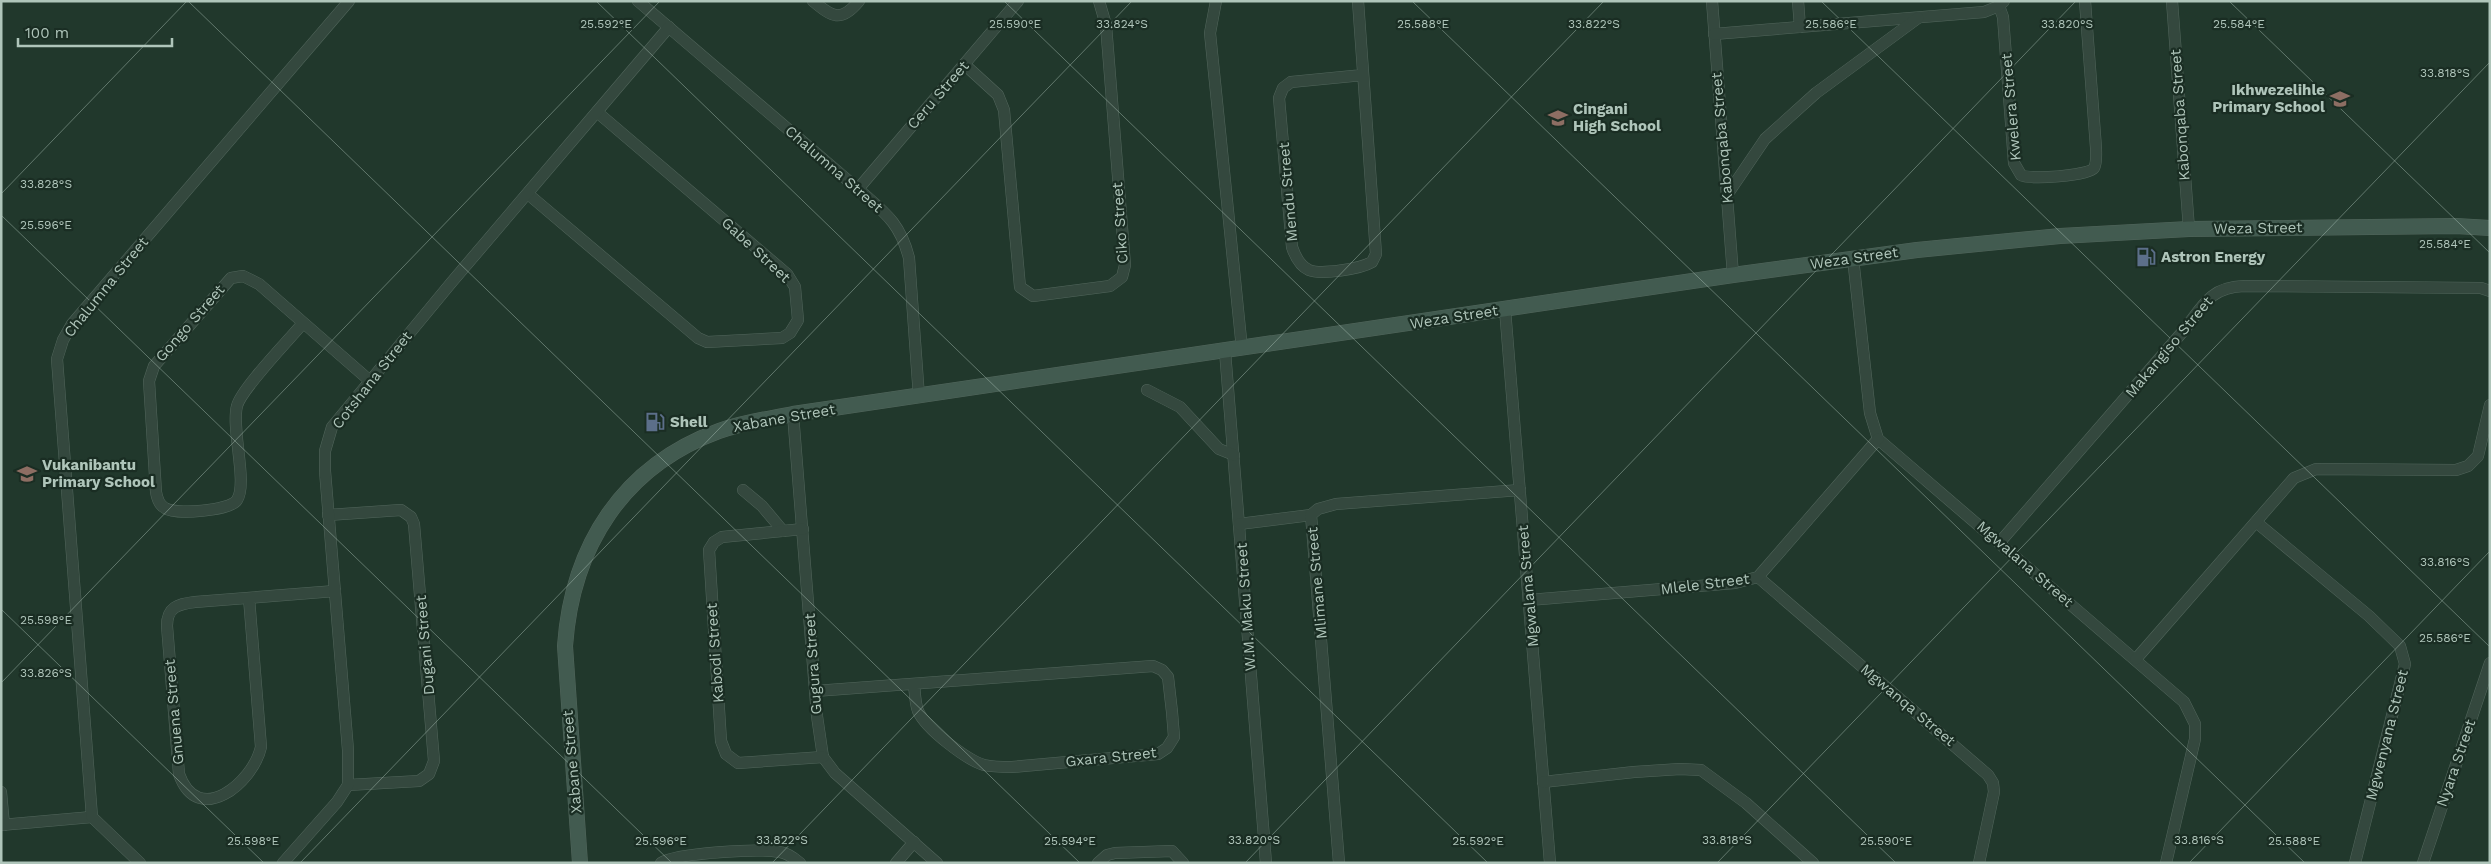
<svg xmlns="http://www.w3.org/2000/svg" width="2491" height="864" font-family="'Work Sans',sans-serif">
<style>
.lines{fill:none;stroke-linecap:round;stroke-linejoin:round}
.street-casing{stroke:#52665c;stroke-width:12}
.secondary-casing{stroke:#52665c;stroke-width:16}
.street{stroke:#34483e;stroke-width:11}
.secondary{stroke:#425b50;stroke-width:15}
.ticks{fill:none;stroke:#afc5ba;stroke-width:1;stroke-opacity:0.45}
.labels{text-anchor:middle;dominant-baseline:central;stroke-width:4.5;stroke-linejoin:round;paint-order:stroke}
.poi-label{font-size:15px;font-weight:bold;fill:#afc5ba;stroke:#1a2d23;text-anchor:start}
.street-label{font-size:15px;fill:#afc5ba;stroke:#1a2d23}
.ticks-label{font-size:12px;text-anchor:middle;fill:#afc5ba;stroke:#1a2d23;stroke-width:4.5;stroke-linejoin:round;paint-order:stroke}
</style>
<rect width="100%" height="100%" fill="#21382c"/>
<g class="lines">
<defs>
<g id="street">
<path d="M 638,1 L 858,189 C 884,212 900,222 909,258 L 919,397"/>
<path d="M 813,1 C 832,17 841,23 859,1"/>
<polyline points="1216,1 1210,33 1242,349"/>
<path d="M 1358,1 L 1376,254 L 1372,262 C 1360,269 1321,275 1309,270 C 1300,266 1295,256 1292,247 L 1279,98 L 1283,88 L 1291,82 L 1363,75"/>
<polyline points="1712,1 1733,275"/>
<polyline points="1798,1 1800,27"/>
<polyline points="2172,1 2189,229"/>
<path d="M 1999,6 L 2003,17 L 2014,163 L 2021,175 C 2029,180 2088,176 2094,168 C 2097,163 2096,154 2096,148 L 2085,1"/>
<polyline points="1714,34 1984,12 1999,6 2004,1"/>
<polyline points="964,64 998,95 1004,110 1020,287 1033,296 1110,286 1122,277 1125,265 1106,25 1099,1"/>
<polyline points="858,189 1018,1"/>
<polyline points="528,194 698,338 707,342 782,338 790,333 798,320 795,287 787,274 597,112"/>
<polyline points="1727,195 1765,139 1816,93 1918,18"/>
<polyline points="1853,258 1870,413 1878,439 2184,702 2195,724 2195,739 2166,863"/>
<polyline points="1505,309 1550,863"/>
<path d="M 303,323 C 290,339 241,389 237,406 C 231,429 248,483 237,500 C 230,511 175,515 165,508 C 159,505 157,498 156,492 L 149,381 L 154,366 L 231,278 L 243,276 L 259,284 L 369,380"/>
<polyline points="1225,351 1266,863"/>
<polyline points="1147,390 1180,407 1219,449 1234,455"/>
<polyline points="793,414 817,716 823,757 835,773 937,863"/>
<polyline points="743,490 762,506 783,531"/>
<polyline points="328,515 401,510 411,517 414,524 434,761 429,774 419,781 348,785"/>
<polyline points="2256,522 2369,616 2400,646 2405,664 2355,863"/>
<polyline points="1239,524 1311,515"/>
<polyline points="803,529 722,537 714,542 709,550 721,741 726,754 738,763 823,757"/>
<path d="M 2000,542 L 2185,329 C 2203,305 2211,287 2244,286 L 2481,288 L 2490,291"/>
<polyline points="1758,577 1988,775 1993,783 1994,792 1979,863"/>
<path d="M 249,598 L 261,747 C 253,783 198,828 179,774 L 167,626 C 167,607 178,604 195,602 L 335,591"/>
<polyline points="1529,600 1735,583 1758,577 1878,439"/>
<polyline points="2136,659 2294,478 2316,469 2456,470 2468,466 2478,456 2490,405"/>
<path d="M 815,691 L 1153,666 L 1162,670 L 1168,677 L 1172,712 L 1174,737 L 1167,748 L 1158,754 L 1012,767 C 1003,767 993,767 984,765 C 967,760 926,729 918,711 C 915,703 915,693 914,684"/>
<polyline points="1543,782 1634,772 1680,769 1701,770 1746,803 1813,863"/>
<polyline points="1,792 4,825"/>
<polyline points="1,825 92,817"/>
<polyline points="140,863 92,817 57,359 63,340 72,324 349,1"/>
<polyline points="283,863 337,802 348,785 348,750 325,471 325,451 332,427 451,283 669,27"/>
<path d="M 661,863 C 676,853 761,848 780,852 C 787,853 794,858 800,863"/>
<polyline points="896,863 914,842"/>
<polyline points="1098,863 1107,855 1115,853 1172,851 1183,863"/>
<polyline points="1339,863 1311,515 1318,509 1336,504 1520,490"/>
<polyline points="2423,863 2490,663"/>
</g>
<path id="secondary" d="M 580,863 L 565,646 C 572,546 623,466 719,431 C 743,422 769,419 793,414 L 1733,275 L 1917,250 L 2060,236 L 2189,229 L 2456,226 L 2490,228"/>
</defs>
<use href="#street" class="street-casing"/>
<use href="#secondary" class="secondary-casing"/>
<use href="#street" class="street"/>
<use href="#secondary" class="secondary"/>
</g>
<path class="ticks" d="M 188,1 L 1080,863M 596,1 L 1488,863M 1004,1 L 1896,863M 1412,1 L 2305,863M 1821,1 L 2490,647M 2229,1 L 2490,253M 1,194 L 187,1M 1,215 L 672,863M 1,609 L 264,863M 1,683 L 660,1M 300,863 L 1132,1M 772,863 L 1604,1M 1245,863 L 2076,1M 1717,863 L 2490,62M 2189,863 L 2490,551"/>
<defs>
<symbol id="school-bare" viewBox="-9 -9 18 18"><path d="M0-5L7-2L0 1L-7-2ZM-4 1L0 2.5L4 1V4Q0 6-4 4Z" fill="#8d6e63" stroke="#1a2d23" stroke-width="2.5" paint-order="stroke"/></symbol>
<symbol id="fuel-bare" viewBox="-9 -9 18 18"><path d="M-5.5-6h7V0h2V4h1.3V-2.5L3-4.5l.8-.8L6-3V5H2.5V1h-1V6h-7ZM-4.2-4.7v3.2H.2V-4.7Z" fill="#5c6f8a" stroke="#1a2d23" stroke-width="2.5" paint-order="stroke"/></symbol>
</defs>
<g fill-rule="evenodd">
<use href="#school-bare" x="2326" y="85" width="28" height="28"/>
<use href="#school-bare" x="1544" y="104" width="28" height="28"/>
<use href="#fuel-bare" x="2132" y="243" width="28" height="28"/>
<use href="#fuel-bare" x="641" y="408" width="28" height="28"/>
<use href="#school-bare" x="13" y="460" width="28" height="28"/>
</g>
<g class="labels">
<g class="poi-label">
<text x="2325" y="90" text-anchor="end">Ikhwezelihle<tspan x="2325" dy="17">Primary School</tspan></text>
<text x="1573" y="109">Cingani<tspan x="1573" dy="17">High School</tspan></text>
<text x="2161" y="257">Astron Energy</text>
<text x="670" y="422">Shell</text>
<text x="42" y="465">Vukanibantu<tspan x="42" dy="17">Primary School</tspan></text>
</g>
<g class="street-label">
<text transform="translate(938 95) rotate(-49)">Ceru Street</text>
<text transform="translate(2011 107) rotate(-95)">Kwelera Street</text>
<text transform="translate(2180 115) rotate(-94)">Kabonqaba Street</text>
<text transform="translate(1722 138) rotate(-95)">Kabonqaba Street</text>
<text transform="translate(834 169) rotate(41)">Chalumna Street</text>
<text transform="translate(1288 192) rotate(-95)">Mendu Street</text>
<text transform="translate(1120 223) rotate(-94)">Ciko Street</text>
<text transform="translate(2258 228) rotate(-1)">Weza Street</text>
<text transform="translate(756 250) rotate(43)">Gabe Street</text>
<text transform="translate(1854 258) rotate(-8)">Weza Street</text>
<text transform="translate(106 287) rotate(-51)">Chalumna Street</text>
<text transform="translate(1454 317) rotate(-9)">Weza Street</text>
<text transform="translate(190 323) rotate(-49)">Gongo Street</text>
<text transform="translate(2169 347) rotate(-50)">Makangiso Street</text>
<text transform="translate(372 380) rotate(-52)">Cotshana Street</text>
<text transform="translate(784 418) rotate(-10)">Xabane Street</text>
<text transform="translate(2025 564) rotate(41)">Mgwalana Street</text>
<text transform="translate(1317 583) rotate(-95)">Mlimane Street</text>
<text transform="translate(1705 584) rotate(-7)">Mlele Street</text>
<text transform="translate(1528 586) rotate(-95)">Mgwalana Street</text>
<text transform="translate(1246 607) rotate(-94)">W.M. Maku Street</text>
<text transform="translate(425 645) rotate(-95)">Dugani Street</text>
<text transform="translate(715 653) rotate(-94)">Kabodi Street</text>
<text transform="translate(813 664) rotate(-94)">Gugura Street</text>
<text transform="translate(1908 705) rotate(40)">Mgwanqa Street</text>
<text transform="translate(174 712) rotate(-95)">Gnuena Street</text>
<text transform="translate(2387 735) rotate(-76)">Mgwenyana Street</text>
<text transform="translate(1111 757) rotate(-6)">Gxara Street</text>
<text transform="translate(572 762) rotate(-95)">Xabane Street</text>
<text transform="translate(2456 763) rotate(-71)">Nyara Street</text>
</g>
</g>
<g class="ticks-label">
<text x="606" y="28">25.592°E</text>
<text x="1423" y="28">25.588°E</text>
<text x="1831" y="28">25.586°E</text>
<text x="1015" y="28">25.590°E</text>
<text x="2239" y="28">25.584°E</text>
<text x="2067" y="28">33.820°S</text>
<text x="1122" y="28">33.824°S</text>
<text x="1594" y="28">33.822°S</text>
<text x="2445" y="77">33.818°S</text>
<text x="46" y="188">33.828°S</text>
<text x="46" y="229">25.596°E</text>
<text x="2445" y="248">25.584°E</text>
<text x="2445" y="566">33.816°S</text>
<text x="46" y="624">25.598°E</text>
<text x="2445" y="642">25.586°E</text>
<text x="46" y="677">33.826°S</text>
<text x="782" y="844">33.822°S</text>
<text x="1254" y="844">33.820°S</text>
<text x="1727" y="844">33.818°S</text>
<text x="2199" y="844">33.816°S</text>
<text x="253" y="845">25.598°E</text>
<text x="661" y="845">25.596°E</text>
<text x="1070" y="845">25.594°E</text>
<text x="1478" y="845">25.592°E</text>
<text x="1886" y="845">25.590°E</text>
<text x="2294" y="845">25.588°E</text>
</g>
<rect width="2491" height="864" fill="none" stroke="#afc5ba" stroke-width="5"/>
<path d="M18 38v8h154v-8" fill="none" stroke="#afc5ba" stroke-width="2.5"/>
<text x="25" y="38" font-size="15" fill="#afc5ba" stroke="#1a2d23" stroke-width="4" paint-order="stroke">100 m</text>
</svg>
